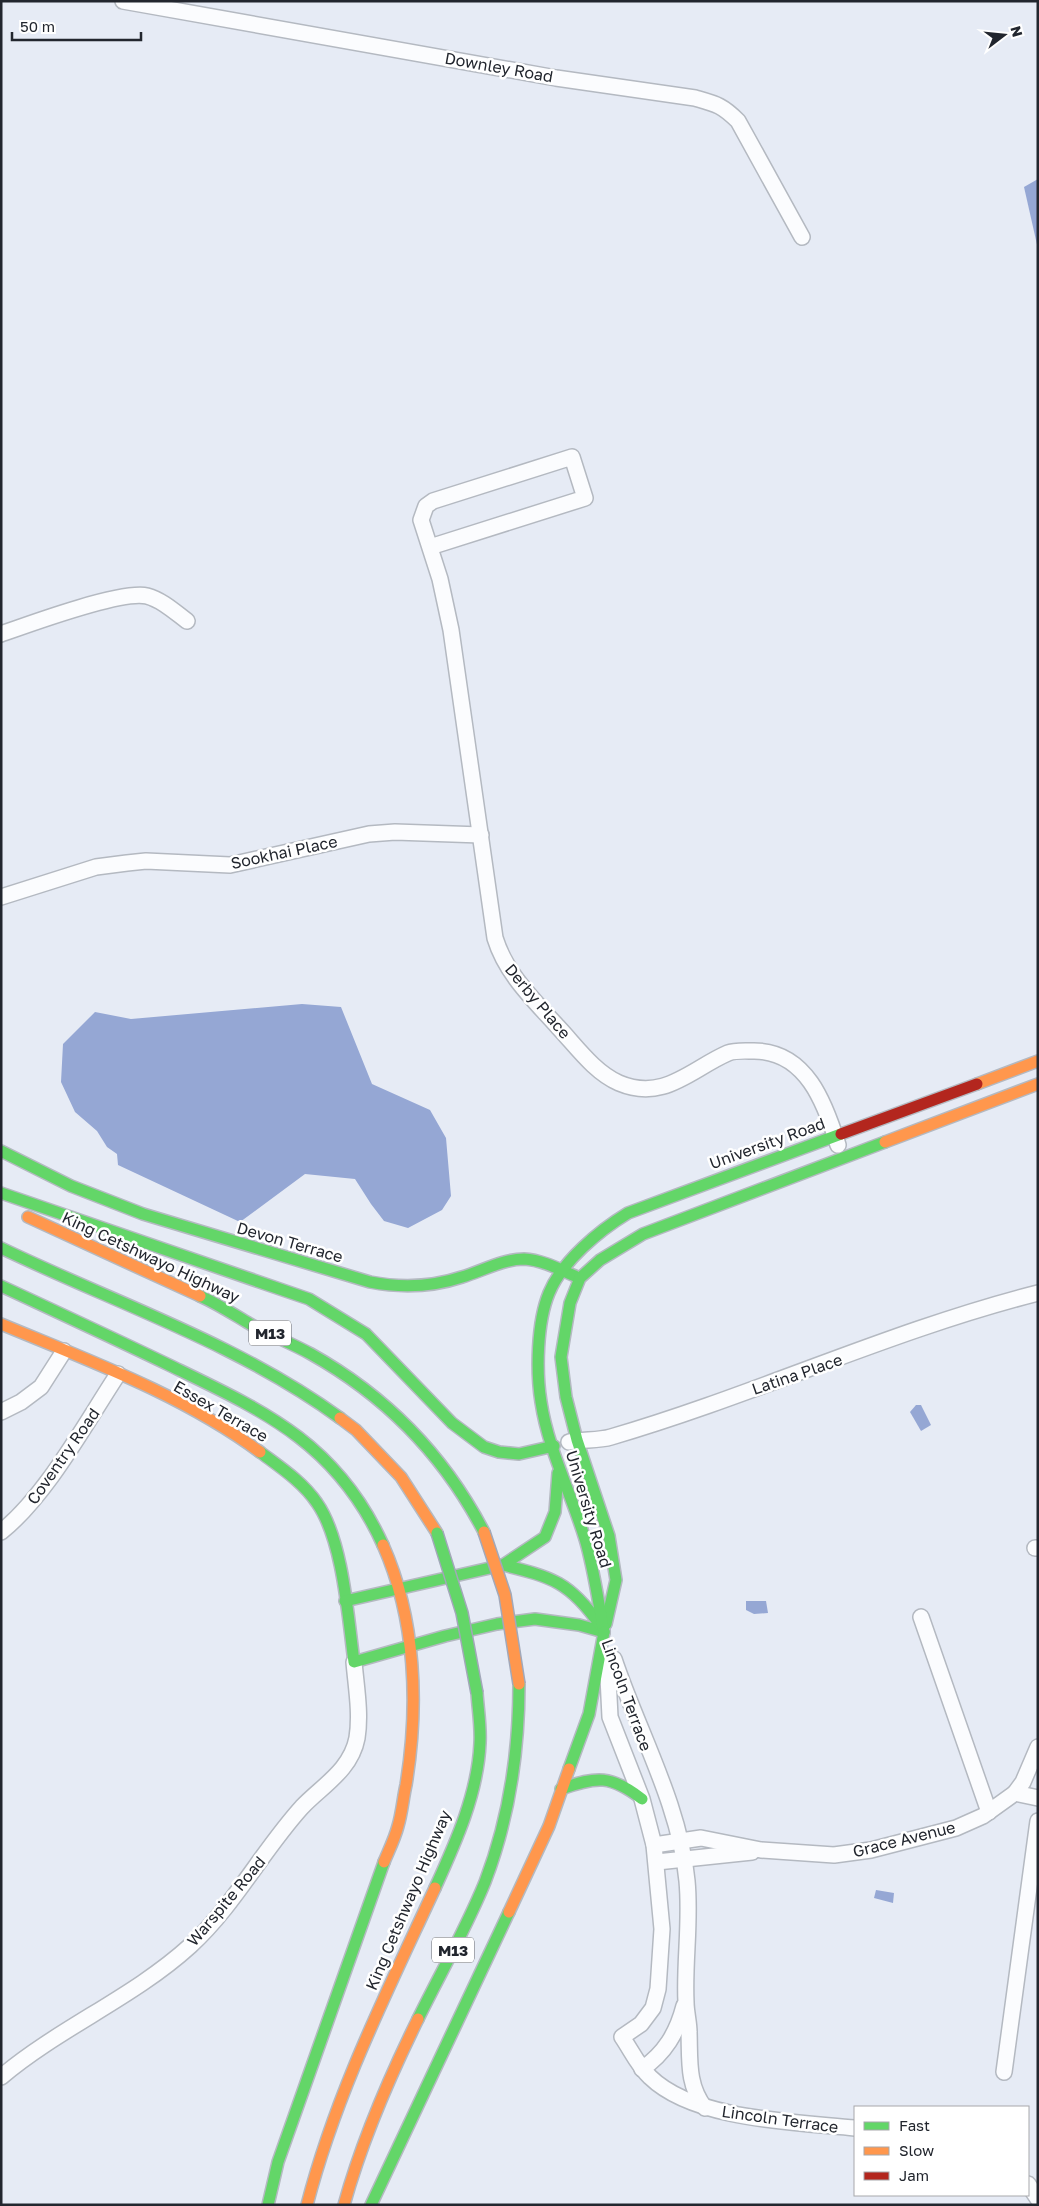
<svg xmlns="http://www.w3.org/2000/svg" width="1039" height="2206" font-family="'Golos Text',sans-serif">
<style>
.water{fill:#95a7d4}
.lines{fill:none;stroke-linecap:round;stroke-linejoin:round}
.street-casing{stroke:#b4b9c1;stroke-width:18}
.fast-casing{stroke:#b4b9c1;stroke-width:14}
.slow-casing{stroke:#b4b9c1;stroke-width:14}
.jam-casing{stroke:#b4b9c1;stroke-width:14}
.street{stroke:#fbfcfe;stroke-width:15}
.fast{stroke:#63d668;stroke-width:11}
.slow{stroke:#ff974d;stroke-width:11}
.jam{stroke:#b3261e;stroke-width:11}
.fast-bridge-casing{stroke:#a2a8b9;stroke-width:14;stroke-linecap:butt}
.slow-bridge-casing{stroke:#a2a8b9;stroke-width:14;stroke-linecap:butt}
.fast-bridge{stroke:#63d668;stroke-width:11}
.slow-bridge{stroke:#ff974d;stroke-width:11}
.labels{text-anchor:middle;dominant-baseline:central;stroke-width:5;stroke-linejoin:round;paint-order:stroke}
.shield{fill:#fff;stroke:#64676d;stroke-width:1}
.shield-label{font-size:15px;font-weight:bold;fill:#22262e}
.street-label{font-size:16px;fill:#22262e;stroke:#fff}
</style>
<rect width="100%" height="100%" fill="#e6ebf5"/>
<g class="water">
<polygon points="1038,179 1038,249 1024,187"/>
<polygon points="302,1004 341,1007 372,1084 430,1110 446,1138 451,1196 442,1210 408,1228 384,1221 371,1204 355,1179 305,1174 240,1222 118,1165 117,1154 107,1147 97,1131 75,1112 61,1082 63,1044 95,1012 131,1019"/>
<polygon points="916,1405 921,1405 931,1425 921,1431 910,1412"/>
<polygon points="746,1601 766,1601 768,1613 754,1614 746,1610"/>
<polygon points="876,1890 894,1893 893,1903 874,1898"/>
</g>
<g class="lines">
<defs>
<g id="street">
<path d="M 123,1 L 556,78 L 695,98 C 716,104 722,105 738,121 L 802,237"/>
<path d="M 430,547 L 585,498 L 572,457 L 433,501 L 426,506 L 421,520 L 440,579 L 451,630 L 495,938 C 506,974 533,999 558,1027 C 576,1046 594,1072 619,1083 C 664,1102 691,1069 728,1053 C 735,1050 746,1051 754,1051 C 806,1051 825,1103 838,1145"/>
<path d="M 1,634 C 29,624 122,590 147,596 C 162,600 175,612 187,621"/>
<polyline points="1,897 96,867 127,863 146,861 230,865 369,834 395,832 481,835"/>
<polyline points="1,1412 21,1402 41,1387 64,1351"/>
<path d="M 569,1442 C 583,1439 598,1441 611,1437 C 755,1395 892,1330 1038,1293"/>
<path d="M 1,1532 C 47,1495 85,1424 118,1374"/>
<polyline points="1035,1548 1038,1548"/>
<polyline points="921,1617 989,1812"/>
<path d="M 607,1657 L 610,1717 L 642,1799 L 654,1845 L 662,1929 L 658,1989 L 653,2008 L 641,2024 L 622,2037 C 631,2050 638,2066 650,2077 C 694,2120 795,2122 855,2128"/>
<path d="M 614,1659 C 638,1731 680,1805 687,1881 C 691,1922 684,1962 686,2002 C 686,2012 689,2022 689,2032 C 690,2060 687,2085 705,2108"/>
<polyline points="1015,1793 1023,1782 1038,1747"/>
<polyline points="654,1845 701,1838 761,1850 834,1855 871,1850 956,1828 983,1816 1015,1793 1038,1798"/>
<polyline points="657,1862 752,1852"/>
<path d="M 642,2069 C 665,2053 677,2033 684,2006"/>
<polyline points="1004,2072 1038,1821"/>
<path d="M 1,2077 C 59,2028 134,1997 190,1946 C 234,1906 262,1851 302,1807 C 322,1786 351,1770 357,1738 C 361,1713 356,1686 354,1662"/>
<polyline points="1028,2184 1038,2199"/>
</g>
<g id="fast">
<path d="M 1,1151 L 71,1186 L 143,1214 L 370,1282 C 401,1288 432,1287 462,1277 C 482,1271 503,1259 524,1259 C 542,1260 559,1269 575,1276"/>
<polyline points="1,1193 309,1299 366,1334 452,1423 484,1447 499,1452 519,1454 554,1446"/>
<path d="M 1,1248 C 115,1303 237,1343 340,1418"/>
<path d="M 1,1286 C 57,1312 113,1338 169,1365 C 264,1411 337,1443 383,1545"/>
<path d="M 200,1296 C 218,1304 233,1314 250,1324 C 270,1335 291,1343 311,1354 C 386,1396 445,1457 484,1532"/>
<path d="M 260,1452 C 280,1467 303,1482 317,1503 C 343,1540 348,1617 354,1662 L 445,1636 L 497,1624 L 535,1619 L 579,1625 L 604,1632"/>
<path d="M 503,1565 C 552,1577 570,1582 600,1625"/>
<polyline points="345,1601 503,1565 545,1537 555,1512 558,1473"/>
<polyline points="606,1624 616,1580 609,1536 577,1440 566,1397 561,1357 570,1303 580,1278 600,1260 643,1234 885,1142"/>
<path d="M 604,1632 C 598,1601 594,1569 585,1539 C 571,1493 548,1449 541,1402 C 536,1371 537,1322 549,1293 C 562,1261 600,1230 628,1213 L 841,1134"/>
<polyline points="569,1769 589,1714 604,1632"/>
<path d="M 561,1789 C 597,1776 611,1775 642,1799"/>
<path d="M 435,1888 C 456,1842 478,1793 480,1743 C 481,1726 478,1709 477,1693"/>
<path d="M 418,2019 C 440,1974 466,1929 485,1882 C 509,1819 519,1752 519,1684"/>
<polyline points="268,2205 278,2162 384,1862"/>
<polyline points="371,2205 509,1912"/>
</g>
<g id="slow">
<polyline points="977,1084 1038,1061"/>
<polyline points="885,1142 1038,1084"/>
<polyline points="28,1217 200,1296"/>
<path d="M 1,1324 C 90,1361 183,1395 260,1452"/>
<polyline points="340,1418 356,1430 401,1477 437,1533"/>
<path d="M 383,1545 C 416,1619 419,1706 406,1785 C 403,1798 402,1813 398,1826 C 395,1838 389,1850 384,1862"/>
<polyline points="509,1912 549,1826 569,1769"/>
<path d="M 307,2205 C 336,2093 387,1992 435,1888"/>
<path d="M 344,2205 C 362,2140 388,2080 418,2019"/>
</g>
<polyline id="jam" points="841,1134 977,1084"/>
</defs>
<use href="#street" class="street-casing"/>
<use href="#fast" class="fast-casing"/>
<use href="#slow" class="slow-casing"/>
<use href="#jam" class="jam-casing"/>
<use href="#street" class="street"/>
<use href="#fast" class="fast"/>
<use href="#slow" class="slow"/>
<use href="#jam" class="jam"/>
<defs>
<polyline id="fast-bridge" points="437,1533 462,1613 477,1693"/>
<polyline id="slow-bridge" points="484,1532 505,1595 519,1684"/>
</defs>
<use href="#fast-bridge" class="fast-bridge-casing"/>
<use href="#slow-bridge" class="slow-bridge-casing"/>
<use href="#fast-bridge" class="fast-bridge"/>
<use href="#slow-bridge" class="slow-bridge"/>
</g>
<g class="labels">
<g class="shield">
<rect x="249" y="1320.5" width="42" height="25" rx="4"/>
<rect x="432" y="1937.5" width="42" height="25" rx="4"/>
</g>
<g class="shield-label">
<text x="270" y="1333">M13</text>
<text x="453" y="1950">M13</text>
</g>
<g class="street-label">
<text transform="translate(499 67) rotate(10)">Downley Road</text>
<text transform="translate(284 852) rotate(-12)">Sookhai Place</text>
<text transform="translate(538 1001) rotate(50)">Derby Place</text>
<text transform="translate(767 1143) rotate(-20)">University Road</text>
<text transform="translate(290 1242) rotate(16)">Devon Terrace</text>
<text transform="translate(151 1257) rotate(25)">King Cetshwayo Highway</text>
<text transform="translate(797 1374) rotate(-19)">Latina Place</text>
<text transform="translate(221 1411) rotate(30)">Essex Terrace</text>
<text transform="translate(63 1456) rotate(-55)">Coventry Road</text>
<text transform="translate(589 1509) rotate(73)">University Road</text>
<text transform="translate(627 1695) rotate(70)">Lincoln Terrace</text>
<text transform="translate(904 1839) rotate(-14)">Grace Avenue</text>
<text transform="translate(408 1900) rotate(-67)">King Cetshwayo Highway</text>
<text transform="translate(226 1901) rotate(-50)">Warspite Road</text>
<text transform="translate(780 2119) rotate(8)">Lincoln Terrace</text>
</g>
</g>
<rect width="1039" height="2206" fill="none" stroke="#22262e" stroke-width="5"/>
<rect x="854" y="2106" width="175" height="90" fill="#ffffff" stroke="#a7a8ab"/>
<rect x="864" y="2122" width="25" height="8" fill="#63d668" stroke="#a7a8ab"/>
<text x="899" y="2131" font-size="15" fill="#22262e">Fast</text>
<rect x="864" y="2147" width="25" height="8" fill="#ff974d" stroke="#a7a8ab"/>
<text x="899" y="2156" font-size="15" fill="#22262e">Slow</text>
<rect x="864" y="2172" width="25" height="8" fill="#b3261e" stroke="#a7a8ab"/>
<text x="899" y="2181" font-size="15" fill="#22262e">Jam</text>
<g transform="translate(1004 35) rotate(74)" stroke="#ffffff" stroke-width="4" paint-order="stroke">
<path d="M0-4L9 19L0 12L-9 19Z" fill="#22262e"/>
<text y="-8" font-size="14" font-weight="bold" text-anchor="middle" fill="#22262e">N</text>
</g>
<path d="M12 32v8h129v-8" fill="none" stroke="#22262e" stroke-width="2.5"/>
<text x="20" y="32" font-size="15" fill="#22262e" stroke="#ffffff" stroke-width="4" paint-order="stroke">50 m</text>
</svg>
